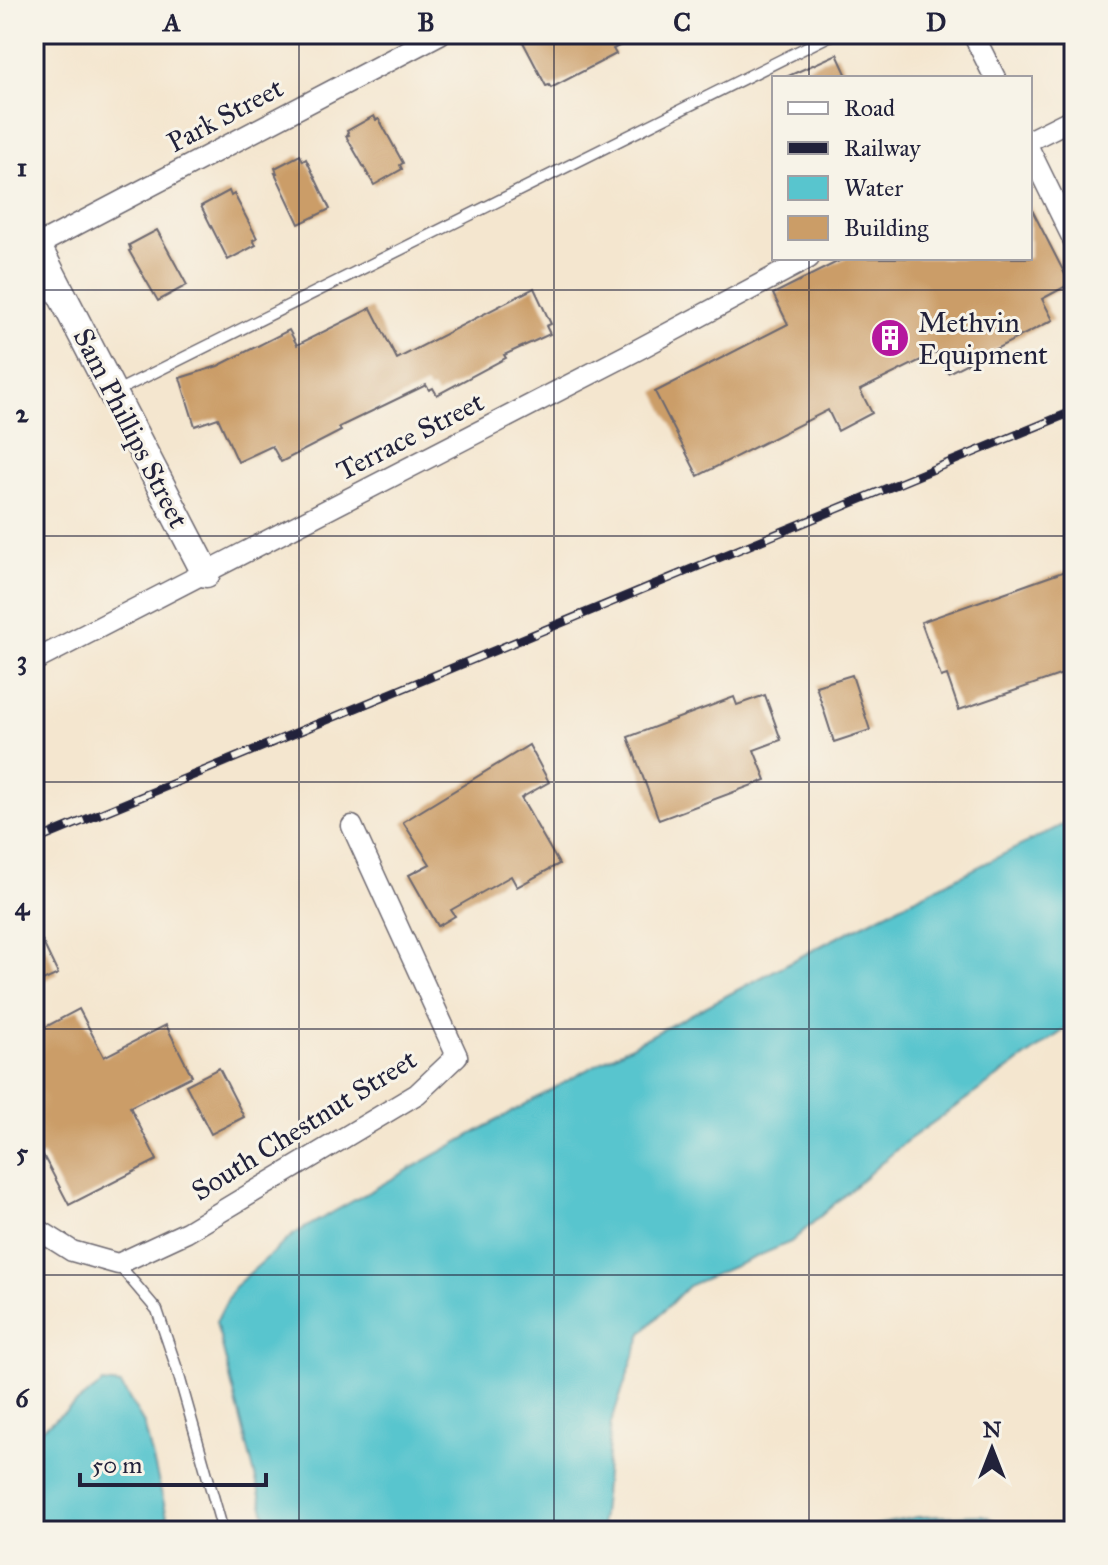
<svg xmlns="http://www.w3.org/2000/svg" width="1108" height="1565" font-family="'IM FELL Great Primer',serif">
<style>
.water{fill:#58c5ce;stroke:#3d7484;stroke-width:2}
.building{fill:#cb9d67}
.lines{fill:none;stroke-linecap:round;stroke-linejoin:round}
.lane-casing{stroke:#6c676f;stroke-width:13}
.street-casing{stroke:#6c676f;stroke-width:23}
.secondary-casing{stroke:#6c676f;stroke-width:31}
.lane{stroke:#fff;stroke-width:10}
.street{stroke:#fff;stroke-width:20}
.secondary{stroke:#fff;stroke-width:28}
.rail-casing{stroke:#22223b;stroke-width:9}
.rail{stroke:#f7f3e8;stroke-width:6;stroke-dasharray:18;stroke-linecap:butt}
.grid{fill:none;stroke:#22223b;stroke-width:2;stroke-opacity:0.55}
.labels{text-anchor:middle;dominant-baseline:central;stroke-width:6;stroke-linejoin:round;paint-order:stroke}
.street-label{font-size:28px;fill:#22223b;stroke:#f7f3e8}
.poi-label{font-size:28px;fill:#22223b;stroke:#f7f3e8;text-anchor:start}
.neatline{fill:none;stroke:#22223b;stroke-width:3}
.grid-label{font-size:26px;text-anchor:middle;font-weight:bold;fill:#22223b}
</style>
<rect width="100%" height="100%" fill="#f7f3e8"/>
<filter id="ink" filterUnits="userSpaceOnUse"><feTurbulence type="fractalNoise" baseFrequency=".0125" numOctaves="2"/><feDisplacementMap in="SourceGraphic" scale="16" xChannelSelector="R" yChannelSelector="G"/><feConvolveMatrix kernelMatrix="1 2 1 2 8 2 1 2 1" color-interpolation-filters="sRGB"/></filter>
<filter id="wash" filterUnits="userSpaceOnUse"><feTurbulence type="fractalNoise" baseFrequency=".006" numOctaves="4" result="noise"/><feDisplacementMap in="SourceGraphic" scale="32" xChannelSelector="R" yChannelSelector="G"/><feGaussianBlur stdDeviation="1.8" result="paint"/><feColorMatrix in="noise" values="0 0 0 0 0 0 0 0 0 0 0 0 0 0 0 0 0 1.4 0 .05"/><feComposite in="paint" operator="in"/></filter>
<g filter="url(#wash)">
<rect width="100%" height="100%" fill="#f4e6cf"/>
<g class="water">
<polygon points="1074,819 1074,1023 904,1143 791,1242 688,1286 642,1333 611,1423 601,1524 607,1531 269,1531 216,1322 234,1287 294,1234 601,1062 830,941"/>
<polygon points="103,1383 121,1385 144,1424 171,1531 34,1531 34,1435"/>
<polygon points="983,1515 1006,1526 1006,1531 844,1531 918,1517"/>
</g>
<g id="blocks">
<g class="building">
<polygon points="522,34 642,34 613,49 616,54 551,88 549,85 546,86 523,42 526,41"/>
<polygon points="837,54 848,78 784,78"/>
<polygon points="374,116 376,120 379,119 403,163 400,165 402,169 374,185 346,136 349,135 347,131"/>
<polygon points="300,155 303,161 306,159 330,209 299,224 275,173 277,173 275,168"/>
<polygon points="229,191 231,196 234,194 257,238 253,240 256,245 228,260 201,206"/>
<polygon points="1030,206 1070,284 1042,299 1053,320 948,373 937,352 860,390 872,413 838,431 828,410 698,476 655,392 788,324 773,294 845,258 1030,258"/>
<polygon points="157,230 187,285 158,301 129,251 131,250 129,245"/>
<polygon points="534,288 551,324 546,326 550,334 504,355 506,358 437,395 433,388 429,390 426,385 339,427 341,431 281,462 272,446 238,462 218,418 195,426 180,378 218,366 289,330 297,345 371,308 397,359"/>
<polygon points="1074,568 1074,670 959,710 947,675 941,677 921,622"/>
<polygon points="852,675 870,730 834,742 816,686"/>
<polygon points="765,695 781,740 754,750 766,780 659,820 628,737 734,697 737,705"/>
<polygon points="529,745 549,782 521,798 559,864 517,887 511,876 451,910 455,916 438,926 409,875 430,864 403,822"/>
<polygon points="34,924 58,974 34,985"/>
<polygon points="79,1009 104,1057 166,1025 192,1076 130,1107 157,1160 69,1205 43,1155 34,1160 34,1033"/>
<polygon points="219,1068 244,1117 211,1134 186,1085"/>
</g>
</g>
</g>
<g filter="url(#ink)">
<use href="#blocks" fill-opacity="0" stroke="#6c676f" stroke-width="2"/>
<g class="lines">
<defs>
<g id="lane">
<polyline points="115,392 833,34"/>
<polyline points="118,1264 157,1310 177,1369 223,1531"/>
</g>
<g id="street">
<polyline points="973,34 995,78"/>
<polyline points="1030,140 1074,118"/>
<polyline points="1030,151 1074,241"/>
<polyline points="36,246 440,34"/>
<polyline points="34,661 639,349 809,258"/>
<polyline points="34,1227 72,1251 118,1264 187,1232 417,1094 457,1056 352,826"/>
</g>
<polyline id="secondary" points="34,241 206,573"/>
</defs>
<use href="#lane" class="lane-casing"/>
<use href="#street" class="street-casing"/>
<use href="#secondary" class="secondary-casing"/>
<use href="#lane" class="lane"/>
<use href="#street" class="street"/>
<use href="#secondary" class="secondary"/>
<defs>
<polyline id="rail" points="34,841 1074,411"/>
</defs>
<use href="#rail" class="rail-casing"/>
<use href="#rail" class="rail"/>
</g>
</g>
<path class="grid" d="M 299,34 L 299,1531M 554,34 L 554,1531M 809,34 L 809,78M 809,258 L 809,1531M 34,290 L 1074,290M 34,536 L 1074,536M 34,782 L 1074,782M 34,1029 L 1074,1029M 34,1275 L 1074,1275"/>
<defs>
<symbol id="building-disc" viewBox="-11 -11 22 22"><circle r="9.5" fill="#b5179e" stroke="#f7f3e8"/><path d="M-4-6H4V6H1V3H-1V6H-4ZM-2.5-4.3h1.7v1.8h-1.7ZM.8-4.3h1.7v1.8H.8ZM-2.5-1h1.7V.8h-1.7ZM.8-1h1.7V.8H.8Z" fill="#fff"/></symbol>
</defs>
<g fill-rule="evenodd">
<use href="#building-disc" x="868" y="316" width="44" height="44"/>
</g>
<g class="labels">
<g class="street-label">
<text transform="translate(225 115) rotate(-28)">Park Street</text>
<text transform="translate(131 428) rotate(63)">Sam Phillips Street</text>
<text transform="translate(410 436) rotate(-27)">Terrace Street</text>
<text transform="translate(304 1125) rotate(-32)">South Chestnut Street</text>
</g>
<g class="poi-label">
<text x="918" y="322">Methvin<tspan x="918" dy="32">Equipment</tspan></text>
</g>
</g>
<rect width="1108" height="1565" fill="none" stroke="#f7f3e8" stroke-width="88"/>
<rect x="772" y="76" width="260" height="184" fill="#f7f3e8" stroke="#a29fa3" stroke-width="2"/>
<rect x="788" y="102" width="40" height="12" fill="#ffffff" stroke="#a29fa3" stroke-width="2"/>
<text x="844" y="116" font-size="24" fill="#22223b">Road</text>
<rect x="788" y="142" width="40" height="12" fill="#22223b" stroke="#a29fa3" stroke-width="2"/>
<text x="844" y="156" font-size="24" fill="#22223b">Railway</text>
<rect x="788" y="176" width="40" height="24" fill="#58c5ce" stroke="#a29fa3" stroke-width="2"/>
<text x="844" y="196" font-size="24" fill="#22223b">Water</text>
<rect x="788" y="216" width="40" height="24" fill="#cb9d67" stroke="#a29fa3" stroke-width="2"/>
<text x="844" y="236" font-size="24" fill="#22223b">Building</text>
<g transform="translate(992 1449)" stroke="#f7f3e8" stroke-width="6" paint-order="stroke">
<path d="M0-6L14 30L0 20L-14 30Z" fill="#22223b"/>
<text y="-12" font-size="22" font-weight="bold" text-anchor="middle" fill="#22223b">N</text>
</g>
<path d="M80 1473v12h186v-12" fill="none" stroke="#22223b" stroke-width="4"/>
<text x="92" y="1473" font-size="24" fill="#22223b" stroke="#f7f3e8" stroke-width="6" paint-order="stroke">50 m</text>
<rect x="44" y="44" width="1020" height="1477" class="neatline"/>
<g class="grid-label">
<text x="172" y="31">A</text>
<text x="426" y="31">B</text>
<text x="682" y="31">C</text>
<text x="936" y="31">D</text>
<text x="22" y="176">1</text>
<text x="22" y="422">2</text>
<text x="22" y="669">3</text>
<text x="22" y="915">4</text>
<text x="22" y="1161">5</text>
<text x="22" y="1407">6</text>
</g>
</svg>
